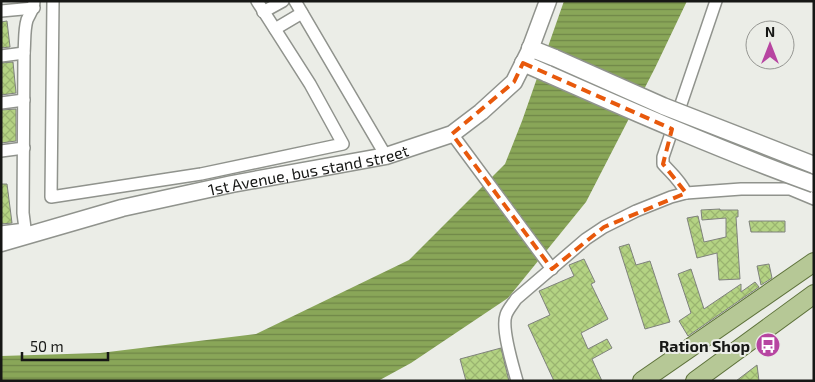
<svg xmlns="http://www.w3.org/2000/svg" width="815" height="382" font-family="'Exo 2',sans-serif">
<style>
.water{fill:url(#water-rules)}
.building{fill:url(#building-cross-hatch);stroke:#7f827c}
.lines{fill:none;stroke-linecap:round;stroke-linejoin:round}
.street-casing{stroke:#90938d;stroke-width:14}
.secondary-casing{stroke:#90938d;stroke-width:19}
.primary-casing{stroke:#5e723b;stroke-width:20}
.street{stroke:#fff;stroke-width:11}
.secondary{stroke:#fff;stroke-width:16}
.primary{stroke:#b6c896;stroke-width:18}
.secondary-bridge-casing{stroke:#90938d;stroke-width:19;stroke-linecap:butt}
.secondary-bridge{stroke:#fff;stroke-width:16}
.marked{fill:none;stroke:#e8590c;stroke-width:4;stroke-dasharray:10 6;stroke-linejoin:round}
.labels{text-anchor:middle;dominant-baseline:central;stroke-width:4;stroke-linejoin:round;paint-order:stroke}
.street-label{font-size:16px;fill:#161715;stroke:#ebede7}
.poi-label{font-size:16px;font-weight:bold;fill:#161715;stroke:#ebede7;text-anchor:end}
</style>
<defs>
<pattern id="water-rules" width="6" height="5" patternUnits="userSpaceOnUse" patternTransform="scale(1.25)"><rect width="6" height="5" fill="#89a658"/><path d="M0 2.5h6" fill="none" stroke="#6f8648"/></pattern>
<pattern id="building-cross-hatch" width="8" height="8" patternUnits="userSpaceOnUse" patternTransform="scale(1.25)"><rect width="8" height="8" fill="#b4d383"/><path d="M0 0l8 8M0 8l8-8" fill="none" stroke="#9ab470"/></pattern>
</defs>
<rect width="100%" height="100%" fill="#ebede7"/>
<polygon class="water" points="564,1 687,1 655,68 586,202 508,298 411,363 378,381 1,381 1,356 100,353 256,334 409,260 505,164 522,121"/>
<g class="building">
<polygon points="7,21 10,47 1,48 1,22"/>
<polygon points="13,62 16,93 1,95 1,63"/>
<polygon points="16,109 16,141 1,143 1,110"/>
<polygon points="1,184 7,184 12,223 1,224"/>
<polygon points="720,209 720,210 738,210 738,217 736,217 740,279 719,280 717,253 697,258 687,218 698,216 704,242 726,237 726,218 702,220 701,210"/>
<polygon points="749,221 785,221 785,232 751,232"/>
<polygon points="629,244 636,265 650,261 670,322 645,329 619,247"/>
<polygon points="584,259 595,282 591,284 608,319 581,333 588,349 607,339 612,348 592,359 602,381 554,381 528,325 550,315 539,291 574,276 569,265"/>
<polygon points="769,264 772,278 761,285 757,266"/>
<polygon points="691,269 704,309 741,284 741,292 755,282 759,287 688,336 679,321 691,313 678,274"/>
<polygon points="501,348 509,381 466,381 460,359"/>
<polygon points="757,365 759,381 736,381"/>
</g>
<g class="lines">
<defs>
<g id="street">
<polyline points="53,1 51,197 201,174 343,144 310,84 257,1"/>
<polyline points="295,1 386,156"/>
<polyline points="1,11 34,8"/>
<polyline points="263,12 283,1"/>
<polyline points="275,29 302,13"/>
<polyline points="1,56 24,53"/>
<polyline points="1,103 24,100"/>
<polyline points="452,134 552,269"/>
<polyline points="1,151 24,148"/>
<path d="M 686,193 C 680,180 672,174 663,164 L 663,157 L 716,1"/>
<polyline points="1,232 25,229"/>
<path d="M 26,236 L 23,213 L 24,53 C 25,42 24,30 27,20 C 30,13 34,9 34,1"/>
<path d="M 517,381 C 513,366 501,329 506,315 C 508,309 513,304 516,299 L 586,239 L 604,227 L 636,211 L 671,197 L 686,193 L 741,189 L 790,189 L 814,199"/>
</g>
<g id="secondary">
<polyline points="530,48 555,58"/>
<polyline points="523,63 548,74"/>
<path id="s1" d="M 1,243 L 122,208 L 232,184 L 386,156 L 452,134 L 481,112 L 514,82 L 529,52 L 548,1"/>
</g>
<g id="primary">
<polyline points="642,381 814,262"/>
<polyline points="695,381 814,294"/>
</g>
</defs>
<use href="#street" class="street-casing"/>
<use href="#secondary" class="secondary-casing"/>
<use href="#primary" class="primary-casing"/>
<use href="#street" class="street"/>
<use href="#secondary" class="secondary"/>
<use href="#primary" class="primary"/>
<defs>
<g id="secondary-bridge">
<polyline points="555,58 663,106 814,165"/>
<path d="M 548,74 C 636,113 723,151 814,184"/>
</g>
</defs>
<use href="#secondary-bridge" class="secondary-bridge-casing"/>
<use href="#secondary-bridge" class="secondary-bridge"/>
</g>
<path class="marked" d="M 523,63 L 672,129 L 663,164 L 686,193 L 604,227 L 552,269 L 452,134 L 514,82 Z"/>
<defs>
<symbol id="bus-disc" viewBox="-11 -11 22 22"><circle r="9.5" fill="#b745a1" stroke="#ebede7"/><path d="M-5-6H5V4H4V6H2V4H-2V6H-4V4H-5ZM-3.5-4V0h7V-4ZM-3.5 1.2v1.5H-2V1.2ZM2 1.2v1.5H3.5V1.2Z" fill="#fff"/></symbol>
</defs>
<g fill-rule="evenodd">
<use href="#bus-disc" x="754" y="331" width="28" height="28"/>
</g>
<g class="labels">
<g class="street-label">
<text stroke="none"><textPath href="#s1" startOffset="316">1st Avenue, bus stand street</textPath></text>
</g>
<g class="poi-label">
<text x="750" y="345">Ration Shop</text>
</g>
</g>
<rect width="815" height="382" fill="none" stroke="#161715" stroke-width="5"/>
<g transform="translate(770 45)"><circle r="24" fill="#ebede7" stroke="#969793"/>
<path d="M0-4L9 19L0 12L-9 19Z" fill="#b745a1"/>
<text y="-8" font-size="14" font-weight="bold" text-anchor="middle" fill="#161715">N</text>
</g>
<path d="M22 352v8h86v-8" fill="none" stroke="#161715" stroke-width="2.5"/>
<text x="30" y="352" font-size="15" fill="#161715" stroke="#ebede7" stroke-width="4" paint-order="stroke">50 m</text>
</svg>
